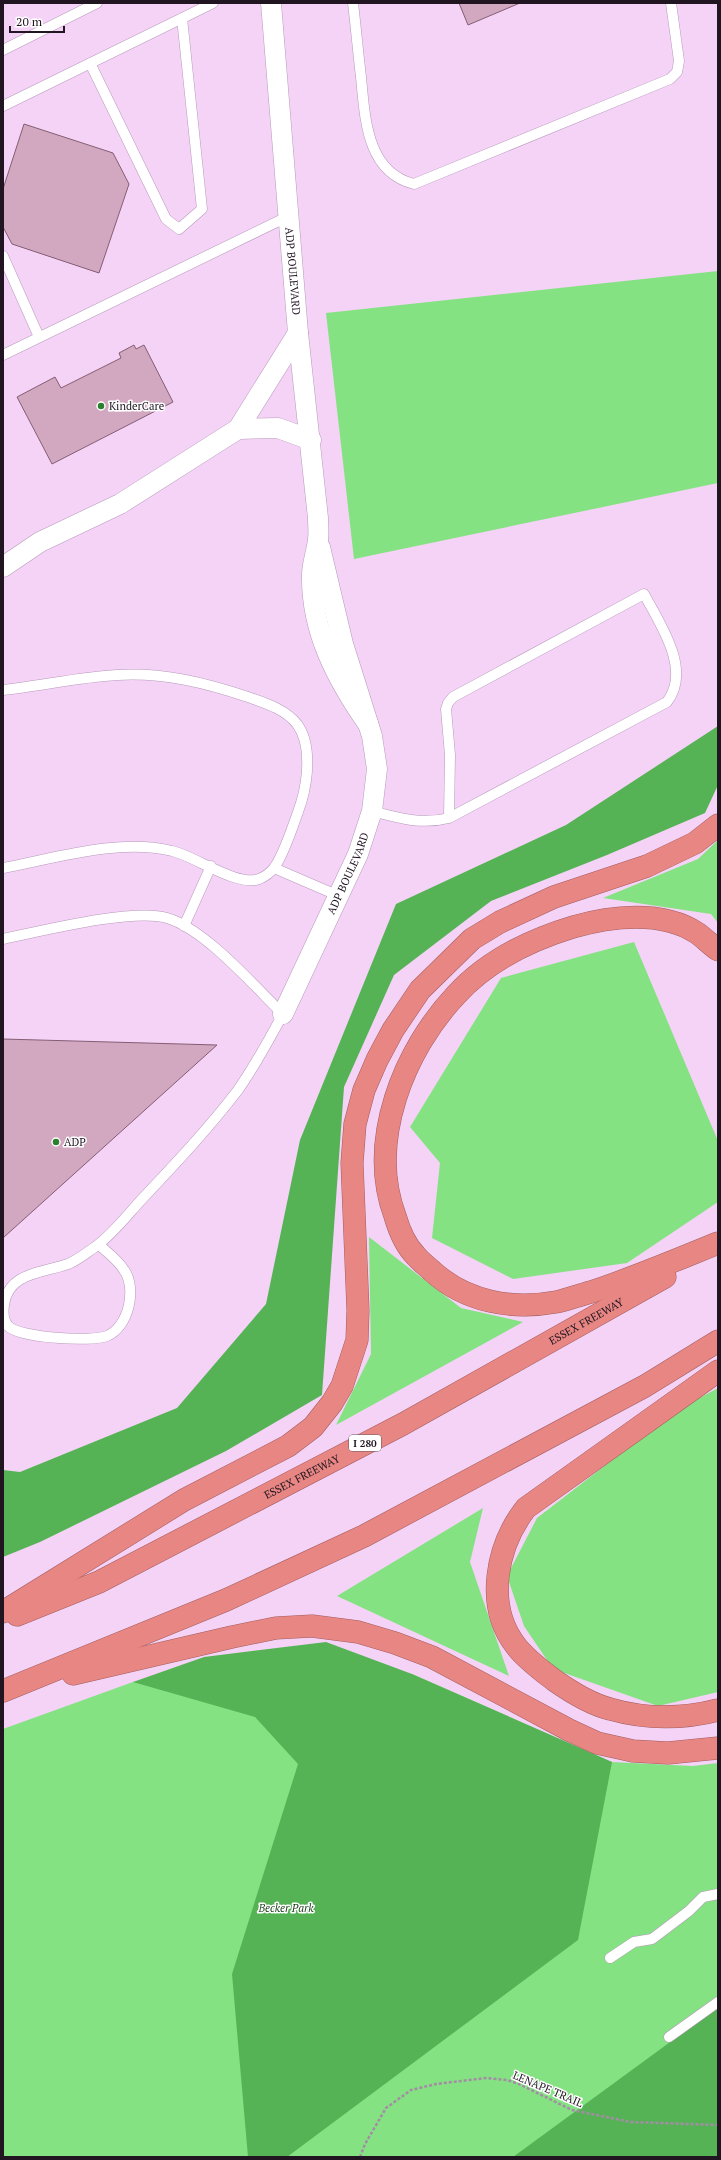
<svg xmlns="http://www.w3.org/2000/svg" width="721" height="2160" viewBox="0 0 721 2160" font-family="'PT Serif',serif">
<style>
.green{fill:#85e282}
.forest{fill:#56b355}
.building{fill:#d2a8c0;stroke:#845e74}
.lines{fill:none;stroke-linecap:round;stroke-linejoin:round}
.service-casing{stroke:#b799ba;stroke-width:11}
.minor-casing{stroke:#b799ba;stroke-width:21}
.motorway-casing{stroke:#a25e60;stroke-width:23}
.path{stroke:#a48ba6;stroke-width:2.5;stroke-dasharray:3 2;stroke-linecap:butt}
.service{stroke:#fff;stroke-width:10}
.minor{stroke:#fff;stroke-width:20}
.motorway{stroke:#e78682;stroke-width:22}
.poi-dot{fill:#2b802d;stroke:#fff;stroke-width:1.5}
.labels{text-anchor:middle;stroke-width:3;stroke-linejoin:round;paint-order:stroke}
.shield{fill:#fff;stroke:#645b64;stroke-width:1}
.shield-label{font-size:10px;font-weight:bold;fill:#211522}
.street-label{font-size:11px;fill:#211522;stroke:#fff}
.poi-label{font-size:11px;fill:#211522;stroke:#fff;text-anchor:start}
.park-label{font-size:11px;font-style:italic;fill:#1a3f1a;stroke:#fff}
</style>
<rect width="100%" height="100%" fill="#f4d3f7"/>
<!-- green -->
<path class="green" d="M718,271V483L354,559L326,313Z
M718,840V923L711,914L603,898L698,859Z
M634,942L718,1141V1202L627,1263L513,1279L432,1238L440,1163L410,1127L501,978Z
M369,1237L461,1308L523,1322L336,1425L371,1354Z
M718,1388V1692L658,1706L553,1669L524,1626L507,1576L537,1518L677,1410Z
M483,1508L470,1562L509,1676L337,1596Z
M412,1674L612,1762L693,1766L718,1763V2157H3V1729L133,1682L169,1678Z"/>
<!-- forest -->
<path class="forest" d="M718,726V785L705,813L607,855L491,901L394,975L344,1087L322,1395L226,1451L40,1542L3,1557V1470L20,1472L177,1408L266,1304L300,1140L396,904L566,825Z
M326,1642L412,1674L612,1762L578,1940L287,2157H248L232,1974L298,1764L255,1717L133,1682L204,1657Z
M718,2007V2157H513Z"/>
<!-- building -->
<path class="building" d="M459,3H520L468,25Z
M24,124L113,153L129,184L99,273L12,244L3,227V189Z
M134,345L136,349L144,345L173,402L52,464L17,397L55,377L61,388L121,358L119,353Z
M3,1039L217,1045L3,1238Z"/>
<g class="lines">
<defs>
<path id="service" d="M353,3C356,28 358,52 361,77C365,117 366,172 414,184L670,79L677,72L679,61L671,3
M3,50L97,3
M90,63L166,219L179,229L202,209L182,18
M3,106L213,3
M3,256L39,337
M3,355L289,216
M3,690C41,686 79,677 117,675C163,672 206,683 248,697C265,703 285,709 297,724C312,744 308,780 301,803C296,818 283,856 274,868C270,873 264,877 259,879C237,887 195,856 172,851C119,838 56,858 3,868
M372,811C398,818 422,825 449,818L667,702C692,670 660,624 644,594L453,697L448,703L446,709L450,755L449,818
M274,868L339,896
M184,926L211,866
M3,939C42,931 132,908 167,918C205,929 254,986 283,1014C269,1040 255,1066 238,1090C209,1128 176,1163 143,1198C128,1214 113,1234 95,1247C86,1253 78,1260 68,1264C43,1273 8,1272 4,1305C3,1312 3,1320 8,1326C19,1338 92,1342 107,1336C129,1327 137,1288 124,1270C118,1260 107,1252 99,1245
M610,1958L634,1942L652,1939L689,1911L703,1897L718,1894
M669,2037L718,2002"/>
<g id="minor">
<path id="s1" d="M271,3L298,333L318,518C318,525 319,532 318,539C317,551 312,563 312,575C311,631 337,680 368,724"/>
<path d="M238,429L278,428L311,440"/>
<path d="M3,567L40,542L120,504L238,429L298,333"/>
<path id="s2" d="M283,1014L358,854L372,811L377,769L372,736L343,644L320,547"/>
</g>
<g id="motorway">
<path d="M718,950C711,945 704,938 697,933C662,910 611,916 573,927C530,940 487,961 456,995C404,1050 367,1141 395,1216C399,1230 406,1246 416,1256C421,1262 427,1266 432,1271C466,1302 512,1310 556,1302C567,1300 579,1295 591,1292C634,1278 676,1260 718,1243"/>
<path d="M718,1371L526,1508C497,1545 484,1605 516,1646C526,1659 541,1670 554,1680C571,1692 590,1704 610,1709C645,1719 683,1719 718,1710"/>
<path d="M3,1612L184,1500L288,1446L313,1427L332,1403L342,1386L357,1340L358,1310L352,1163L355,1124L364,1090L377,1060L393,1030L420,990L472,939L500,922L554,897L647,866L695,843L718,825"/>
<path id="s3" d="M17,1615L99,1582L403,1424L665,1277"/>
<path d="M73,1674L232,1637L276,1628L312,1626L358,1632L395,1643L432,1657L569,1730L597,1743L633,1751L668,1753L718,1748"/>
<path d="M3,1691L226,1600L364,1536L645,1386L718,1341"/>
</g>
</defs>
<!-- service casing -->
<use href="#service" class="service-casing"/>
<!-- minor casing -->
<use href="#minor" class="minor-casing"/>
<!-- motorway casing -->
<use href="#motorway" class="motorway-casing"/>
<!-- path -->
<path class="path" d="M360,2157L365,2144L386,2108L411,2090L436,2084L486,2078L507,2080L519,2084L572,2110L631,2122L718,2125"/>
<!-- service -->
<use href="#service" class="service"/>
<!-- minor -->
<use href="#minor" class="minor"/>
<!-- motorway -->
<use href="#motorway" class="motorway"/>
</g>
<!-- markers -->
<g class="poi-dot">
<circle cx="101" cy="406" r="4"/>
<circle cx="56" cy="1142" r="4"/>
</g>
<g class="labels">
<!-- shield labels -->
<rect class="shield" x="349" y="1435" width="32" height="16" rx="3"/>
<g class="shield-label">
<text x="365" y="1447">I 280</text>
</g>
<!-- street labels -->
<g class="street-label">
<text dy="4" stroke="none"><textPath href="#s1" startOffset="269">ADP BOULEVARD</textPath></text>
<text dy="4" stroke="none"><textPath href="#s2" startOffset="155">ADP BOULEVARD</textPath></text>
<text dy="4" stroke="none"><textPath href="#s3" startOffset="641">ESSEX FREEWAY</textPath></text>
<text dy="4" stroke="none"><textPath href="#s3" startOffset="317">ESSEX FREEWAY</textPath></text>
<text transform="translate(548 2089) rotate(23)" y="4">LENAPE TRAIL</text>
</g>
<!-- poi labels -->
<g class="poi-label">
<text x="109" y="410">KinderCare</text>
<text x="64" y="1146">ADP</text>
</g>
<!-- park labels -->
<g class="park-label">
<text x="286" y="1912">Becker Park</text>
</g>
</g>
<!-- border -->
<rect width="721" height="2160" fill="none" stroke="#211522" stroke-width="8"/>
<!-- scale -->
<path d="M10 26v6h54v-6" fill="none" stroke="#211522" stroke-width="2"/>
<text x="16" y="26" font-size="12" fill="#211522" stroke="#ffffff" stroke-width="3" paint-order="stroke">20 m</text>
</svg>
